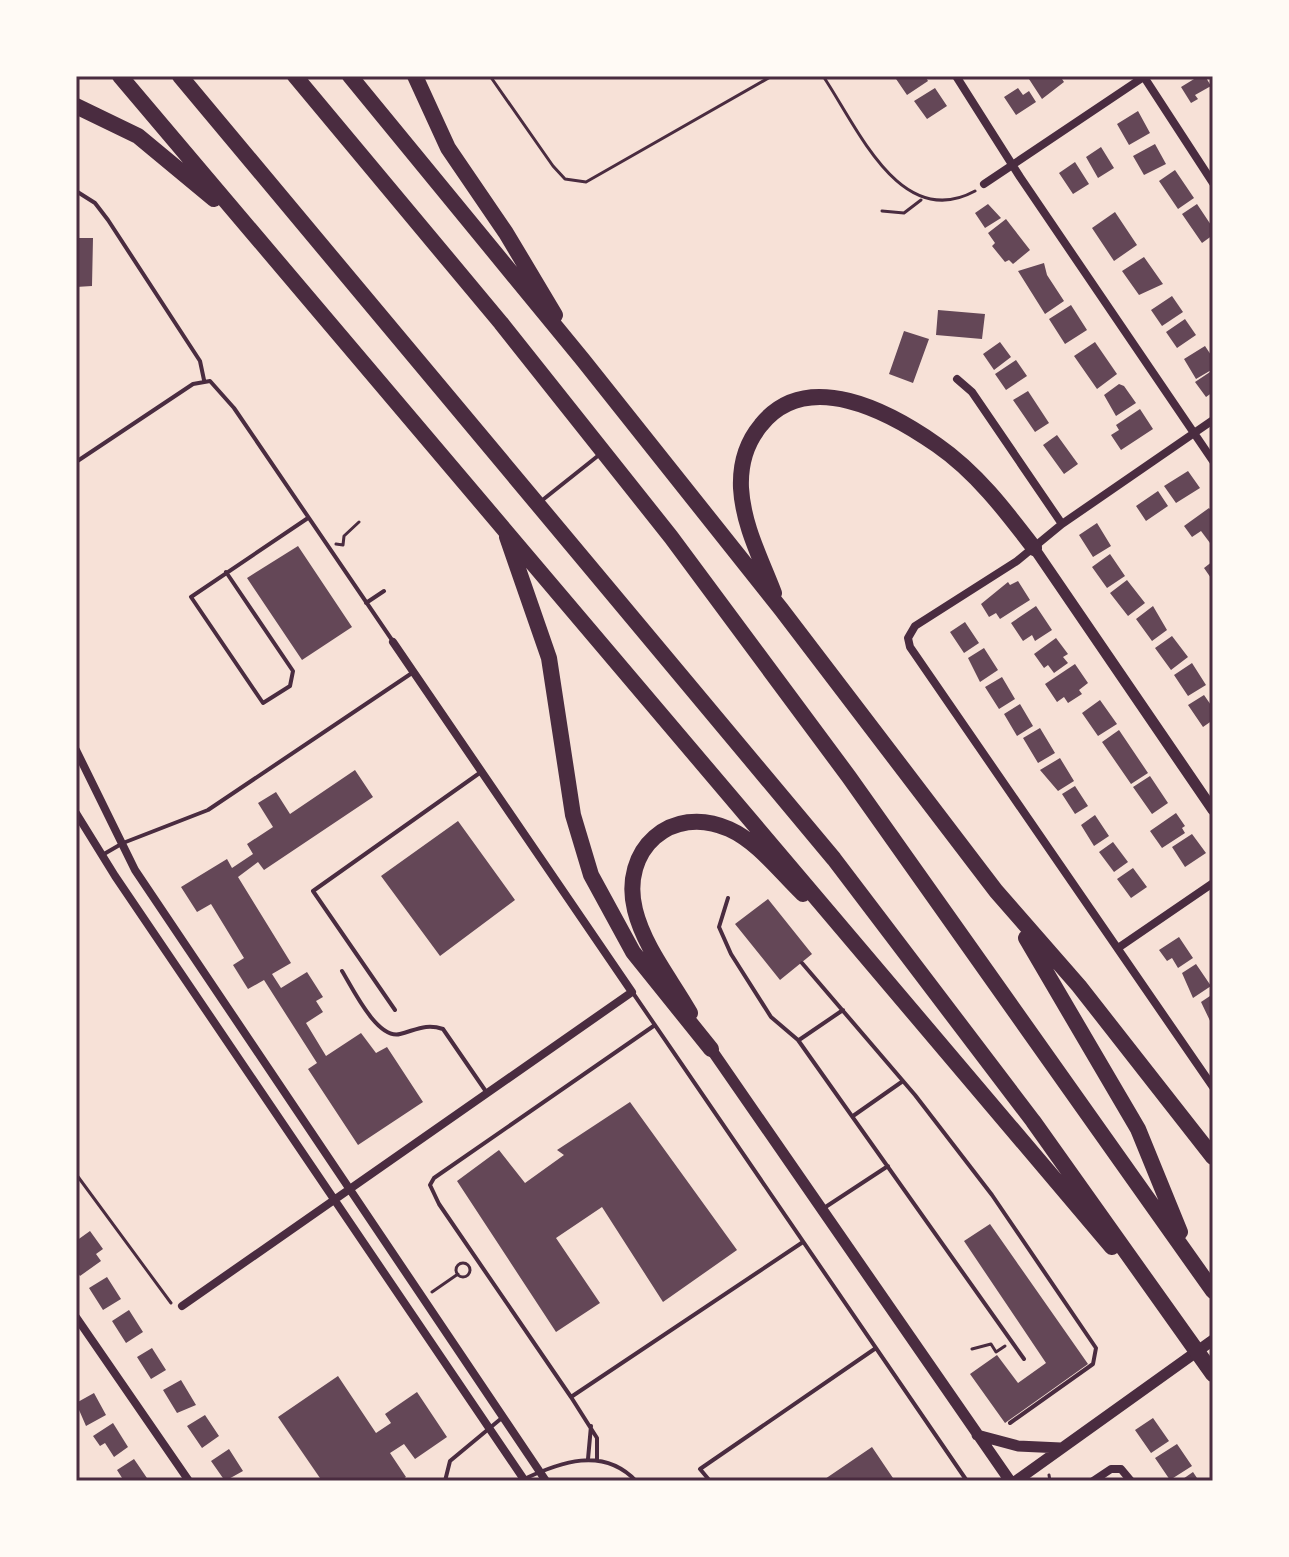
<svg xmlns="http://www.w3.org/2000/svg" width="1289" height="1557" viewBox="0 0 1289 1557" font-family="Cabin,sans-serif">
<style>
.building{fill:#644757}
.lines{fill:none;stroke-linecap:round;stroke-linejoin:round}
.path{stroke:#4a2c40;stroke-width:3}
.service{stroke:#4a2c40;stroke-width:4}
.minor{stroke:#4a2c40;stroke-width:8}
.tertiary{stroke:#4a2c40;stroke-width:11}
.motorway{stroke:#4a2c40;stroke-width:16}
.neatline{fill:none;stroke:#4a2c40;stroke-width:3}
</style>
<rect width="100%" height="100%" fill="#f7e1d7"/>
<!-- building -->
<path class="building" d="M894,76H925L928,81L907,95Z
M1027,76H1060L1064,82L1042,99Z
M1199,76H1205L1211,86L1195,95L1198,99L1191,103L1181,87Z
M935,88L947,106L927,119L914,101Z
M1018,88L1023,95L1029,91L1036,102L1016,115L1004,97Z
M1138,111L1150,133L1129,145L1117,124Z
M1155,144L1166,164L1144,175L1133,156Z
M1101,147L1114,168L1098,178L1086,157Z
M1075,162L1089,184L1073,194L1059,173Z
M1175,170L1194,198L1178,209L1159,181Z
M988,204L1001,218L985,228L975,213Z
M1197,204L1213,228V235L1202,243L1182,214Z
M1115,212L1137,245L1114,261L1092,228Z
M1006,219L1030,250L1013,264L1009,260L1005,262L992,246L995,243L988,233Z
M76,238H93L92,286L76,287Z
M1144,257L1163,284L1139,295L1122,271Z
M1044,263L1047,275L1064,301L1045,314L1018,271Z
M1172,296L1183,312L1162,326L1151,310Z
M1071,305L1087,330L1065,344L1049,319Z
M938,310L985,314L982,339L936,335Z
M1185,319L1196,335L1177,348L1166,332Z
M904,331L929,339L913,383L889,374Z
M1000,342L1011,357L994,370L983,354Z
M1095,342L1117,374L1097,389L1074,356Z
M1205,346L1213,358V369L1196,379L1184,359Z
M1016,360L1027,376L1006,390L995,374Z
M1213,370V392L1206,397L1195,382Z
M1119,384L1124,386L1136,403L1116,416L1104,395Z
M1028,391L1049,423L1035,432L1013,400Z
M1140,409L1153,429L1121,450L1111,435L1119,430L1116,425Z
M1057,435L1078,464L1064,474L1043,445Z
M1188,471L1200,488L1176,503L1164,486Z
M1158,491L1168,506L1146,521L1136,506Z
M1209,508L1213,513V547L1201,531L1192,537L1184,526Z
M1097,523L1111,546L1093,557L1079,535Z
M298,546L352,627L302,660L247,578Z
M1110,554L1125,576L1107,588L1092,567Z
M1213,561V581L1204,568Z
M1127,580L1145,603L1128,616L1110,593Z
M1018,581L1030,600L1000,619L996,613L989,617L981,604L1008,582L1010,585Z
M1036,606L1052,630L1035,641L1032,635L1023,641L1011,623Z
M1153,606L1167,630L1152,641L1136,619Z
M965,622L979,643L964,653L950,632Z
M1172,636L1188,657L1171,670L1155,648Z
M1056,638L1068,654L1063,657L1068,663L1054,673L1048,665L1044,668L1034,654Z
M984,648L998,670L980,682L968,658Z
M1192,663L1206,685L1188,696L1174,675Z
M1075,664L1088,683L1079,690L1082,694L1068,703L1064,697L1057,702L1045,684Z
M1002,677L1015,699L999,709L985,687Z
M1204,695L1213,708V720L1203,727L1188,705Z
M1100,700L1117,724L1098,736L1082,713Z
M1020,704L1033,726L1017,736L1004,714Z
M1040,728L1055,753L1038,763L1023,738Z
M1119,730L1148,773L1131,784L1102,742Z
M1060,758L1074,781L1058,791L1040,770Z
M355,770L373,797L264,870L258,862L238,877L291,963L272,974L281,988L307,972L323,997L316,1001L323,1012L306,1023L326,1056L361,1033L376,1053L387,1047L423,1102L358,1145L308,1069L317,1063L264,980L248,989L233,965L244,958L211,904L197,912L181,887L227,859L232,868L253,854L247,844L273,827L258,803L276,792L290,814Z
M1150,776L1168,803L1152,814L1133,787Z
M1075,786L1088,806L1075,814L1062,794Z
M1176,813L1185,826L1182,828L1185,833L1162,848L1150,831Z
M1095,815L1109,836L1094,846L1081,825Z
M458,821L515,900L440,956L381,876Z
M1192,834L1206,853L1185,867L1172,847Z
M1113,842L1128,862L1114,872L1099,852Z
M1133,868L1147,887L1131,898L1117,879Z
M768,899L812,954L780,980L735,924Z
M1179,937L1193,958L1178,968L1172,958L1167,961L1159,950Z
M1196,964L1211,986L1193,998L1182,973Z
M1213,994V1027L1201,1002Z
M630,1102L737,1250L663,1302L602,1207L556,1238L600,1303L556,1332L457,1181L499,1150L525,1183L564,1155L557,1150Z
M990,1224L1088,1364L1005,1423L970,1374L997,1355L1018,1383L1046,1363L964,1241Z
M90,1231L103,1249L96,1254L101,1261L80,1276L76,1270V1241Z
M107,1277L121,1299L103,1310L89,1288Z
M129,1310L143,1332L126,1343L112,1321Z
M152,1348L166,1370L151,1379L137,1357Z
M338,1376L376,1433L391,1423L385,1414L417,1392L447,1437L415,1459L404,1444L390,1453L406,1477L400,1481H322L278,1417Z
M181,1380L196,1405L177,1413L163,1390Z
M94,1393L106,1415L86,1426L76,1403Z
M205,1415L219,1436L202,1448L187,1426Z
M1153,1418L1169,1441L1151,1453L1135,1430Z
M113,1423L128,1447L114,1457L105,1443L100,1446L93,1436Z
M1177,1444L1192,1466L1170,1480L1155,1458Z
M872,1447L895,1481H822Z
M229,1449L243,1471L225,1481L211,1461Z
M134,1459L149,1481H124L117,1470Z
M1193,1472L1199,1481H1180Z"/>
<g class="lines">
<!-- path -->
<path class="path" d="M490,76L553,166L565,179L586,182L772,76
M823,76C857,126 900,232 975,191
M882,211L904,213L921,200
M336,544L343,545L344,536L359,522
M76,1174L171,1303
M456 1270a7 7 0 1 1 14 0a7 7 0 1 1-14 0Z
M432,1292L458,1274
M972,1349L991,1344L996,1352L1005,1346
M1049,1475L1050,1481"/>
<!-- service -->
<path class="service" d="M76,191L95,203L108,220L200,361L204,380
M76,462L193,384L210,381L234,408L392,640
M540,502L599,455
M226,572L293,671L290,686L263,703L191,597L308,518
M366,603L384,591
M104,854L123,843L208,810L412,673
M728,898L719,927L731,954L771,1017L798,1040L1024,1359
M802,963L915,1095L992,1195L1096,1348L1093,1364L1010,1423
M342,971C352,987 377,1040 400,1034C416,1030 426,1023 443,1029L487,1093
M633,993L967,1481
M395,1010L313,891L481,772
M799,1040L843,1010
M853,1116L903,1081
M824,1208L888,1166
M571,1397L439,1204L430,1185L434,1178L655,1025
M588,1459L591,1426
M597,1459V1438L571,1397L803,1242
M522,1480C560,1462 603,1446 636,1481
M445,1481L450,1461L503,1417
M710,1481L700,1469L876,1348"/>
<!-- minor -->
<path class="minor" d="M956,76L1020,177L1213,461
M1144,77L1213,183
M984,184L1145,76
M957,379L972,392L1062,524
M1213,420L1062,524L1017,561L915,626L908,638L910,647L1213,1087
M76,750L135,870L546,1481
M76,813L115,876L525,1481
M1118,948L1213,883
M182,1306L632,992L393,642
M76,1317L189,1481
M1093,1481L1111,1469H1121L1131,1481"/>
<!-- tertiary -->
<path class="tertiary" d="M1034,548L1213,810
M711,1049L1010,1481
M977,1435L1018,1446L1061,1448
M1016,1481L1213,1340"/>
<!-- motorway -->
<path class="motorway" d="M120,76L1112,1247
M180,76L834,859L1033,1121L1213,1374
M295,76L501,323L671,537L849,777L1213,1291
M350,76L583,360L781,609L996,891L1079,986L1213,1157
M415,76L448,148L506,233L555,315
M76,106L138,136L214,199
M507,537L549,658L573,815L591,875L633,952L711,1049
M774,593C761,559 743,525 741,488C740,465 746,443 761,425C807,367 890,412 937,445C976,472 1005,510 1034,548
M1026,938L1138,1129L1180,1232
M690,1013C672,981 644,947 635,910C620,850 671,803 729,829C758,842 780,872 803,894"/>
</g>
<!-- border -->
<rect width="1289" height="1557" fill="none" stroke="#fffaf5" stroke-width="156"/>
<rect x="78" y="78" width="1133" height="1401" class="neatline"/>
</svg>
